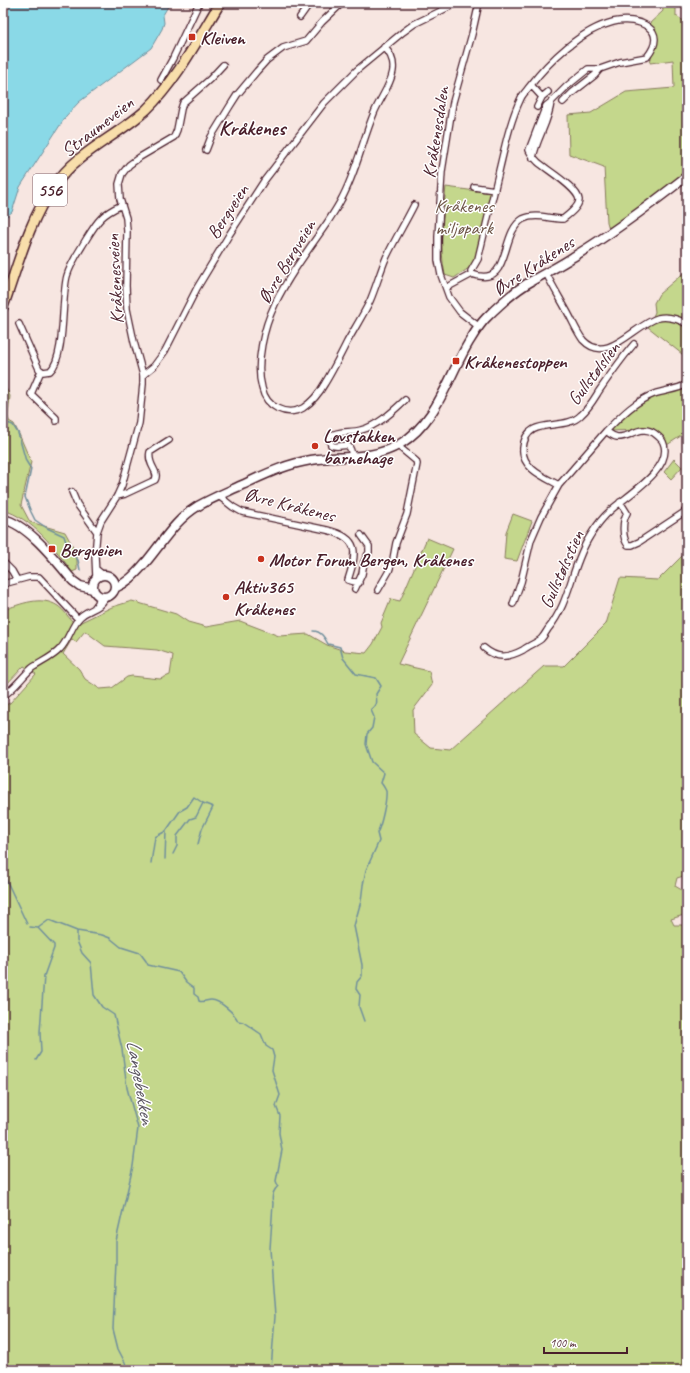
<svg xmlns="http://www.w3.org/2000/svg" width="690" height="1373" viewBox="0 0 690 1373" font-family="Caveat,sans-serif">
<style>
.green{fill:#c4d78c;stroke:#877b5c;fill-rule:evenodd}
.water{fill:#8ad9e7;stroke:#708f9c}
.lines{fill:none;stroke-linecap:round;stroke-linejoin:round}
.stream{stroke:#708f9c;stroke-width:1.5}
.minor-casing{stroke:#4a1f2b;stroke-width:8}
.secondary-casing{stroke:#4a1f2b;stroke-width:11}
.primary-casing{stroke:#4a1f2b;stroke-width:12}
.minor{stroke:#fff;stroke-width:5.5}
.secondary{stroke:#fff;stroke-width:8}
.primary{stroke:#f8deab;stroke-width:9}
.poi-dot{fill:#c8321e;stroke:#fff;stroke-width:1.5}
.labels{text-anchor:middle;stroke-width:3;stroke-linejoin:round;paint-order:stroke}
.shield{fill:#fff;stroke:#80626b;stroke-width:1}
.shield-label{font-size:18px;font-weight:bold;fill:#4a1f2b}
.poi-label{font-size:19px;font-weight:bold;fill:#4a1f2b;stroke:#fff;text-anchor:start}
.street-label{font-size:19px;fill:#4a1f2b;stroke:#fff}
.park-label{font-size:19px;fill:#6f5648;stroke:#fff}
.water-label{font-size:20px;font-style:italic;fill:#5d5763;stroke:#fff}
.quarter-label{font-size:21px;font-weight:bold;fill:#4a1f2b;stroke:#fff}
</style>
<rect width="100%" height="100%" fill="#f7e6e1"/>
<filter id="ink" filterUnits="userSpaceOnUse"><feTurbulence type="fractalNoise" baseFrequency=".025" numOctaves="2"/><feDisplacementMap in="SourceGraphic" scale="8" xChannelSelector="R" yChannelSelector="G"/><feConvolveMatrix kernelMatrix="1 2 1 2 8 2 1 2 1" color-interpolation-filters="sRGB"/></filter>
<g filter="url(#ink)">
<!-- green -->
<path class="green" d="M662,3H676V16L687,23V177L610,232L607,222L604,167L569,154L568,115L591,113L626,92L674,88L673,60L650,63L657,37L649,24L663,11Z
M446,187L491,193L476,259L469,268L454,278L445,275C439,246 443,216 446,187Z
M687,270V358L648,327L655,312L654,303L659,294Z
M3,380L6,381V388L10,396L8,416L9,421L14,424L19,434L31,462L21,505L30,522L65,532L77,554V570L72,572C56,549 32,518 3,510Z
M687,387V432L667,445L647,430L607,431L647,397L686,389Z
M674,459L682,467L671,479L664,472Z
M513,514L532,521L517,561L504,559L506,532Z
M427,538L453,549L398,664L429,671L432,685L413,710L414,734L431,748L450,750L544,666H564L606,624L620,578L658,580L687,551V875L677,878L675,886L687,893V914L671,919L674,925H687V1370H3V706L10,703L36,674L24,666L3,688V610C21,604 41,595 58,606C64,610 68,617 73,622L79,623L112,607L132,601L176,614L188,622L206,627L240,621L279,636L308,634L327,645L345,651L366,653L373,644L382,627L381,623L391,599L400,601ZM85,631L105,646L157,650L173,655L170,675L160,679L132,676L127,677L112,688L100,689L85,679L79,669L63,654L72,639L76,642Z"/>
<!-- water -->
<path class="water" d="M3,3H170L163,15L164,23L162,29L151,48L79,102L66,116L20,187L12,212L3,219Z"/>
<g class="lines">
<!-- stream -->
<path class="stream" d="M3,417L7,423L13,425L18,433L26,461L31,469L25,497L31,512L35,520L47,528L64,536L69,551L78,560L80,570
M313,631C321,631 325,638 328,644L340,647L343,658L356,674L376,678L381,686L376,694C377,702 378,705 371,710L374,717L372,728L367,734L366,744L372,762L384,773L381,783C383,785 385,789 386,791C387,800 381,826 377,833L379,841L366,870L363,885L361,901L354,926L362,965V976L357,982L356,989L360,995L359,1007L364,1021
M173,854L177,846V836L190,819L196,817L203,803
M165,859L166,831
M151,863L155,837L166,831L180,811L187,807L194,797L203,803L213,807L202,829L198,844
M3,873L27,924
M30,927L38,928L49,920L77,931L102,935L110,938L121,947L140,953L146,961L148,965L179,972L186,982L194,988V994L198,997L199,1001C203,1003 207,1000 211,1000C220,1000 235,1014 238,1021L243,1022L261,1034L266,1046L272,1050L274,1057L272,1070L280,1095L276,1106L280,1116L279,1133L282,1150L276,1181L278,1186C273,1191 271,1196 273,1203L270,1249L275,1316L271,1370
M77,932V941L82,953L91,963L94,995L102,1007L114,1015L122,1049L127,1088L138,1128L133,1166L116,1241V1262L113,1329L118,1349L129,1370
M36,1060L41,1052L40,1032L44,976L54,948V945L38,928"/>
<defs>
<path id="minor" d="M300,17L310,3
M384,47C406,68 383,91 374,113C362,142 356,173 341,200C337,208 332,215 327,223C309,249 289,275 275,304C264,327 255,363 262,388C266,407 286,417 303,408C312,402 320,392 325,383C333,370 340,356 347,342C355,328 363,315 370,301C376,287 380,272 386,258C395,239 405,223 414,205
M161,80L173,58L199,3
M531,85L542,97L537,107
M542,97L548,92
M551,102L567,86L588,69H600
M206,150L211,137L230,106L237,95L257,71L267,60L283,48L306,41L322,22L342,3
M474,187L495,190
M546,273C553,287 561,300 568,313C573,322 577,332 583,340C607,366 635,324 658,318C668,316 678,319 687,324
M472,274C512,289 499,233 523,219C536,213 550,219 563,219C568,215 579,207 579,200C578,188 547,170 538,162C534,158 531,155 529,150L544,111L546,106L551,102C549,122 536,139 533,158
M446,288L472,274L471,271L478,259C485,230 492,200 499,171C505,146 510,121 521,98C523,94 527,90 530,86C549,61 581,30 613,22C638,16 670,29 647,57L620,62L600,69L595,75L572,93L563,102
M19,324L39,369L43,372L50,371C66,357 61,297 67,276C71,262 80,250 87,238C98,220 102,214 122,205
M478,326L460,312L449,297L441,275L438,260V237L442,171L453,102L472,34L479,3
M41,371L31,394L56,418V421
M143,375L154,366L165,351L197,288L229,235L264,181L324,103L357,70L403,32L414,24L455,4
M352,457C350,437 342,450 331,445L329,439L330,436C338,430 351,433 361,430C378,426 393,411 405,400
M559,485C544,477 521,468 523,448C526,414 564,433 581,415C589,408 594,399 599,391C610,375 621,359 634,344
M72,492L77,504L97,532
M117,496L125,494L155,480C160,471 147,466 150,452L169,440
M219,496L233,507L242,512L327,530C360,538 357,552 348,580L359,583
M620,502L627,513C622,521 622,538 628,545H632L639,542L683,513L687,509
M3,562L12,571L17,580
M96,569L102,574
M96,577L95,555L97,532L101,521L117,496L122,485L139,423L143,384V375L134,342L127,309L126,286L127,231L126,218L120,199L119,184L122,174L129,165L140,157L174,137L177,130L181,109L183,103L210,79L223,65
M3,584L29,577H39L78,619
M355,589L362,574L364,562L369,552V546L361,535
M378,590L389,571L393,559L396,543L407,514L417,464L416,461L398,446
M513,604L521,582L531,540L541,517L559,485L606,431
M95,607L98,603L100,596
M484,648C497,659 508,658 523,650C528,646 536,643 541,639C544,636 546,632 548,629C571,601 571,566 590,536C596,526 603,517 611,510C626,496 675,468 663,442C661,438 658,436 654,433C641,424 630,438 617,437C612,436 609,433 606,431C620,417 635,401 654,394C665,390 677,390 687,384
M3,696C14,689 22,677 32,668C41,662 53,657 60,649C69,640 71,626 80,617C89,608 98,611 106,597"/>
<path id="secondary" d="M3,519C29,525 56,561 73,581L80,586L93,589
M93 586a11 11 0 1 1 22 0a11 11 0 1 1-22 0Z
M115,588C129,582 136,573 146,562C162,543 176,519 198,506C212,498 227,492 242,485C264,475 286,464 311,460C341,455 372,461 400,444C437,422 448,377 469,342C474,334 479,325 486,318C498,306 511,294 525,285C541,275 558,267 573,257C613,233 650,205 687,176"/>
<path id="primary" d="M3,307C17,268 29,220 53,187C79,150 115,138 146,110C177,80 198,39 220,3"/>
</defs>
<!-- minor casing -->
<use href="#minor" class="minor-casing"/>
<!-- secondary casing -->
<use href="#secondary" class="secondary-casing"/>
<!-- primary casing -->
<use href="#primary" class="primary-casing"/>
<!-- minor -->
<use href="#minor" class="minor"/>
<!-- secondary -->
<use href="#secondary" class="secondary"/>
<!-- primary -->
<use href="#primary" class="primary"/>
</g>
</g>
<!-- markers -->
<g class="poi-dot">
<rect x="188" y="33" width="8" height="8" rx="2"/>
<rect x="452" y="357" width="8" height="8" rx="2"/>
<circle cx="315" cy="446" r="4"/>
<rect x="48" y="545" width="8" height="8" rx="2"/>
<circle cx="261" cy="559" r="4"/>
<circle cx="226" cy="597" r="4"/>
</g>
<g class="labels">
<!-- shield labels -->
<rect class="shield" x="33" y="174" width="34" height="32" rx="3"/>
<g class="shield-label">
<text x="50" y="196">556</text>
</g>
<!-- poi labels -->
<g class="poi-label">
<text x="200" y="44">Kleiven</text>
<text x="464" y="368">Kråkenestoppen</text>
<text x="323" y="442">Løvstakken<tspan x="323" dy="22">barnehage</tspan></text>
<text x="60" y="556">Bergveien</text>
<text x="269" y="566">Motor Forum Bergen, Kråkenes</text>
<text x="234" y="593">Aktiv365<tspan x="234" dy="22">Kråkenes</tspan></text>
</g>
<!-- street labels -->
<g class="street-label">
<text transform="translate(97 126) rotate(-38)" y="7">Straumeveien</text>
<text transform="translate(435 132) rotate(-81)" y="7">Kråkenesdalen</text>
<text transform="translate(227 211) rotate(-57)" y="7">Bergveien</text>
<text transform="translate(286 261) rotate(-59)" y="7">Øvre Bergveien</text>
<text transform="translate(533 265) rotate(-33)" y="7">Øvre Kråkenes</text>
<text transform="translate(114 279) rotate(-93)" y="7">Kråkenesveien</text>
<text transform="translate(593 373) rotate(-53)" y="7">Gullstølslien</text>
<text transform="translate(290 504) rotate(14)" y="7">Øvre Kråkenes</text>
<text transform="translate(561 569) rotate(-66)" y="7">Gullstølsstien</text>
</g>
<!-- park labels -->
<g class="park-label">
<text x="464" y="212">Kråkenes<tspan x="464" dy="22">miljøpark</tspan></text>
</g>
<!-- water labels -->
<g class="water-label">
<text transform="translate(141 1082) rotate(80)" y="7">Langebekken</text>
</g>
<!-- quarter labels -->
<g class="quarter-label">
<text x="252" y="135">Kråkenes</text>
</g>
</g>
<!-- margin -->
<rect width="690" height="1373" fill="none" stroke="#fff" stroke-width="16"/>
<rect x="8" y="8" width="674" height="1357" fill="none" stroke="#4a1f2b" stroke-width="1.5" filter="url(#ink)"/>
<!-- scale -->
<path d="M544 1347v6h83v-6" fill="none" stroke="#4a1f2b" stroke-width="2"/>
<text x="550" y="1347" font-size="12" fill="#4a1f2b" stroke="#ffffff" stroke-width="3" paint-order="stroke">100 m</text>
</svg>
